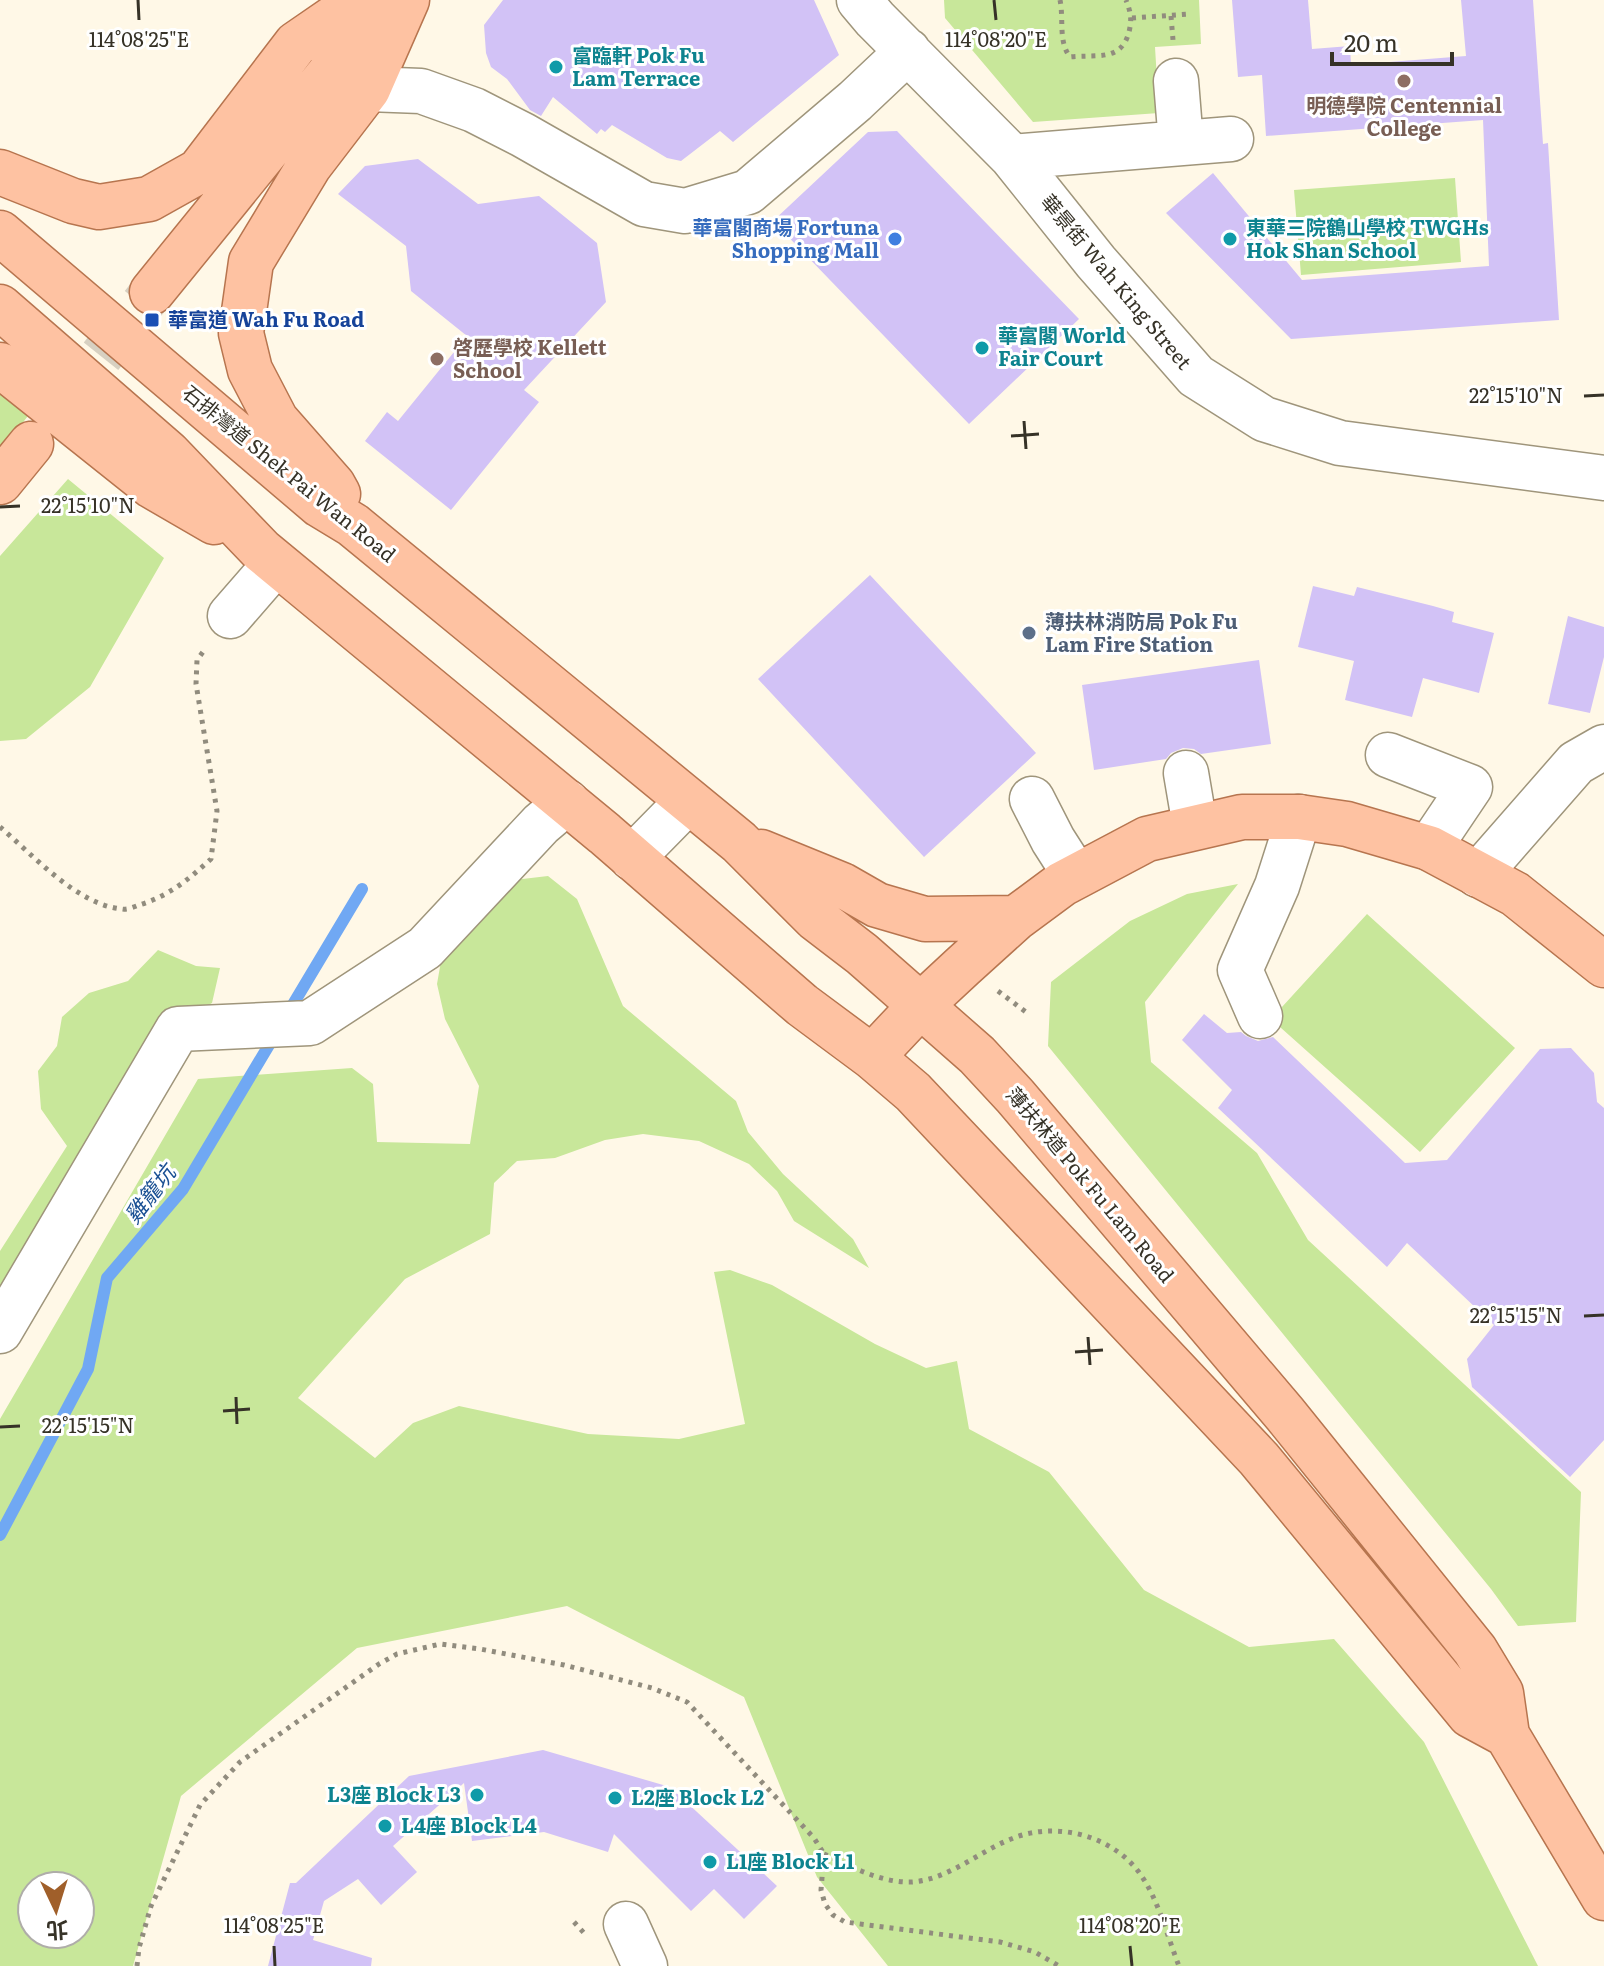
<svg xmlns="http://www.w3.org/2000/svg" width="1604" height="1966" viewBox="0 0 1604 1966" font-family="Literata,'Noto Sans TC',serif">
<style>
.green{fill:#c8e79a;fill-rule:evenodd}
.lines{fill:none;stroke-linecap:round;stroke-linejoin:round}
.stream{stroke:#70a8f3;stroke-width:12}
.building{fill:#d2c2f6}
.major-tunnel{stroke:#d7d0c1;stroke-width:44;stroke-dasharray:44 22;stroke-linecap:butt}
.minor-casing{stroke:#9f957b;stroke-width:47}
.major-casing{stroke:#b7754f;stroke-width:47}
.path{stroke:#918c7e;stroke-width:5;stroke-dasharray:4 6;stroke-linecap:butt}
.minor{stroke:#fff;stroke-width:44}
.major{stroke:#fec2a2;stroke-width:44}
.ticks{fill:none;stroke:#363227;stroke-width:3}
.culture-dot{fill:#0f9aa8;stroke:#fff;stroke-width:3}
.education-dot{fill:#8d6e63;stroke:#fff;stroke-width:3}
.shop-dot{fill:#3f7fe0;stroke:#fff;stroke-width:3}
.transit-dot{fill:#1a4fb4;stroke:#fff;stroke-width:3}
.service-dot{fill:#5c6f8a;stroke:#fff;stroke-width:3}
.labels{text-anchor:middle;stroke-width:6;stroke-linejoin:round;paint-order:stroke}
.culture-label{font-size:20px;font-weight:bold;fill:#0d838f;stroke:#fff;text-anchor:start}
.education-label{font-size:20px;font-weight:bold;fill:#785e54;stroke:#fff}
.shop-label{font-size:20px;font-weight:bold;fill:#366cbe;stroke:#fff;text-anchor:end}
.street-label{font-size:20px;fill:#363227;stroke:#fff}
.transit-label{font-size:20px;font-weight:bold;fill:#164399;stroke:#fff;text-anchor:start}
.service-label{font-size:20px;font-weight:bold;fill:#4e5e75;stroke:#fff;text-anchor:start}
.water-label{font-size:22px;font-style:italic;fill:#1a5093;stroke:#fff}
.ticks-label{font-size:20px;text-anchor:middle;fill:#363227;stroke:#fff;stroke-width:6;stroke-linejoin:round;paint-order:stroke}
</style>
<rect width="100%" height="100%" fill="#fff8e7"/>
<!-- green -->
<path class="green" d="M944,0H1199L1201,44L1155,47L1159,113L1033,122L945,18Z
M1455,178L1461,262L1301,275L1294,190Z
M0,388L31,412L0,452Z
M68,479L164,558L90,687L26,739L0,741V556Z
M548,876L577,899L623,1006L736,1101L748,1132L783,1174L853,1239L869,1268L794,1221L777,1191L749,1164L699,1141L643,1134L605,1140L555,1158L517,1161L494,1183L490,1234L405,1279L298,1398L375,1458L413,1423L459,1406L588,1434L679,1439L745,1424L714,1272L730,1270L772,1285L875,1344L926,1368L957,1361L969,1429L1049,1472L1144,1590L1249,1647L1334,1639L1424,1742L1538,1966H888L817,1877L744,1697L567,1606L357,1648L181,1796L133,1966H0V1419L198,1079L352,1068L373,1084L377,1142L470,1144L479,1086L445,1019L437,984L448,921L514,880ZM32,1886H80V1934H32Z
M1238,884L1145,1002L1151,1062L1257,1153L1308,1240L1581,1492L1576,1622L1518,1626L1491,1589L1048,1046L1051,982L1130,921L1187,894Z
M1367,914L1515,1048L1420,1152L1271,1019Z
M158,950L196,966L220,968L212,1003L162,1031L0,1294V1251L67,1146L41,1109L38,1071L57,1046L62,1017L89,993L128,981Z"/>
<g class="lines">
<!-- stream -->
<path class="stream" d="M286,1016L362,889
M0,1535L88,1369L107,1278L183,1189L275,1035"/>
</g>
<!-- building -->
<path class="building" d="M503,0H814L839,55L733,142L720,131L681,161L667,158L612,125L605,132L601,129L597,134L553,97L541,116L530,110L507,79L491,67L486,53L484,25Z
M1232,0H1308L1312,49L1350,46L1351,65L1466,56L1461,0H1533L1543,144L1548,143L1559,320L1291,339L1166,213L1213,173L1302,280L1489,266L1483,120L1266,136L1262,75L1238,77Z
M897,131L1079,319L969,424L773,221L868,132Z
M418,159L478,204L539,196L597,243L606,302L524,390L539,402L451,510L365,441L387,412L398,421L467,336L411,291L406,246L338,194L365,166Z
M870,575L1036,753L924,857L758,679Z
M1313,586L1354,596L1357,587L1433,606L1454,612L1452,622L1494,633L1479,693L1423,678L1412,717L1345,700L1354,661L1298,647Z
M1568,616L1604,627V657L1590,713L1548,704Z
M1259,660L1271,744L1201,754L1194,749L1183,748L1171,753L1166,759L1094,770L1082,685Z
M1204,1014L1227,1033L1241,1032L1246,1036L1258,1041L1273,1037L1405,1163L1447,1160L1540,1049L1571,1048L1594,1073L1597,1102L1604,1108V1440L1570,1477L1472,1387L1467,1359L1494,1325L1407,1243L1387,1267L1218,1108L1232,1090L1182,1040Z
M543,1750L670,1787L777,1886L744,1919L714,1889L691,1911L614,1834L608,1852L544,1832L472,1841L464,1783L393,1846L417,1872L381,1905L358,1879L324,1901L313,1940L372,1958L371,1966H268L290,1883H296L409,1776Z"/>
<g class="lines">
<!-- major-tunnel -->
<path class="major-tunnel" d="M60,408L152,292"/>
<defs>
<path id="minor" d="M859,0L875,19L1012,157L1096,262L1196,376L1264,419L1340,443L1604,478
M1176,81L1181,143
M368,89L421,91L474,110L523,135L644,204L685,211L748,192L855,101L908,51
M1012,157L1231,139
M230,616L276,563
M1388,755L1470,787L1429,848
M1186,773L1195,826
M1032,799L1053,840L1076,876
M632,858L687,802
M1478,875L1576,763L1604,747
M1260,1016L1240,970L1277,886L1299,817
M0,1331L178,1029L310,1023L425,948L541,824L567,802
M626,1924L645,1966"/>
<path id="major" d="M0,172L73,201L99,207L149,199L199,171L296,44L360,0
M0,233L320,505L353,525L739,842L815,918L862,954L977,1055L1015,1096L1285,1414L1475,1650L1501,1693L1507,1735L1604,1898
M152,292L389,0
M0,307L168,453L262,551L605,834L802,1005L872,1057L913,1092L1259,1459L1470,1715L1507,1735
M0,365L152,486L214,522
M0,482L31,444
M338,494L333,485L276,420L250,370L241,333L251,262L309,166L368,89L407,0
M761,852L842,885L877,905L925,919L1016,918
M872,1057L921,1005L963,966L1016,918L1062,884L1147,839L1242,817H1299L1347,824L1429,848L1515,894L1604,965"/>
</defs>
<!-- minor casing -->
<use href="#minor" class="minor-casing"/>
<!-- major casing -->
<use href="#major" class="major-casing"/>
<!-- path -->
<path class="path" d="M1060,0C1064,20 1058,41 1070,57C1097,54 1121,62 1129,32C1132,19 1131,13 1126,0
M1171,16L1173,40
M1132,18L1190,14
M0,827C32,854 77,905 122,909C127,910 134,907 139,905C169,896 189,879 211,859L217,811L196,684L197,660L205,649
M998,991L1026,1012
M824,1854C850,1866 881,1883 911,1882C948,1880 978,1852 1011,1839C1054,1821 1109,1834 1138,1871C1158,1897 1167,1936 1179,1966
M574,1922L584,1933
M137,1966L139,1948L151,1906L200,1805L240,1762L379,1664L397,1654L440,1644L480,1649L564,1665L652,1688L687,1702L814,1838L824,1854L821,1890L825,1904L833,1915L845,1922L1000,1942L1035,1952L1059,1966"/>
<!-- minor -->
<use href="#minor" class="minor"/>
<!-- major -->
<use href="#major" class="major"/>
</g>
<!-- ticks -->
<path class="ticks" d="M138,0L139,20M994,0L996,20M1584,396L1604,395M1024,421L1026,449M1011,436L1039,434M0,507L20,506M1584,1316L1604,1315M1088,1337L1090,1365M1075,1352L1103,1350M236,1397L237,1424M223,1411L250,1409M0,1427L20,1426M274,1946L275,1966M1130,1946L1132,1966"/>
<!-- markers -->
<g class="culture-dot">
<circle cx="556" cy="67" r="8"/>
<circle cx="1230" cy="239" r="8"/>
<circle cx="982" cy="348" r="8"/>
<circle cx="477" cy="1795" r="8"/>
<circle cx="615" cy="1798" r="8"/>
<circle cx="385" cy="1826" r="8"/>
<circle cx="710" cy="1862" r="8"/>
</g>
<g class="education-dot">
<circle cx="1404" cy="81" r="8"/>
<circle cx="437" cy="359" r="8"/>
</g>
<circle class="shop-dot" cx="895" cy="239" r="8"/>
<rect class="transit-dot" x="144" y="312" width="16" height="16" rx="4"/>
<circle class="service-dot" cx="1029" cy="633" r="8"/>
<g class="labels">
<!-- culture labels -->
<g class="culture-label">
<text x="572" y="63">富臨軒 Pok Fu<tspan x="572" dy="23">Lam Terrace</tspan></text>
<text x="1246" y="235">東華三院鶴山學校 TWGHs<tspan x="1246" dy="23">Hok Shan School</tspan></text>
<text x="998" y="343">華富閣 World<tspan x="998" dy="23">Fair Court</tspan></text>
<text x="461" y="1802" text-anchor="end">L3座 Block L3</text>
<text x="631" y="1805">L2座 Block L2</text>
<text x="401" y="1833">L4座 Block L4</text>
<text x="726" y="1869">L1座 Block L1</text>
</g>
<!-- education labels -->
<g class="education-label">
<text x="1404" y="113">明德學院 Centennial<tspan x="1404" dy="23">College</tspan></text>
<text x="453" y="355" text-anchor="start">啓歷學校 Kellett<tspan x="453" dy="23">School</tspan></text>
</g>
<!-- shop labels -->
<g class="shop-label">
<text x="879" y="235">華富閣商場 Fortuna<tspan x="879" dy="23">Shopping Mall</tspan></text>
</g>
<!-- street labels -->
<g class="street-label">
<text transform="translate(1116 282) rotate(50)" y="7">華景街 Wah King Street</text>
<text transform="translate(289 474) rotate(39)" y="7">石排灣道 Shek Pai Wan Road</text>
<text transform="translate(1090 1185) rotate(50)" y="7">薄扶林道 Pok Fu Lam Road</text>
</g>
<!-- transit labels -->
<g class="transit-label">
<text x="168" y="327">華富道 Wah Fu Road</text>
</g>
<!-- service labels -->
<g class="service-label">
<text x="1045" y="629">薄扶林消防局 Pok Fu<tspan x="1045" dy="23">Lam Fire Station</tspan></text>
</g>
<!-- water labels -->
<g class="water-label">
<text transform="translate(150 1194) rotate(-52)" y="8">雞籠坑</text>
</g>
</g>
<g class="ticks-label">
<text x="139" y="47">114°08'25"E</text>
<text x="996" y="47">114°08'20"E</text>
<text x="1516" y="403">22°15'10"N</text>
<text x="88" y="513">22°15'10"N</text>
<text x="1516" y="1323">22°15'15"N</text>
<text x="88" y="1433">22°15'15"N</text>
<text x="274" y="1933">114°08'25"E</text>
<text x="1130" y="1933">114°08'20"E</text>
</g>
<!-- north arrow -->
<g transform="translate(56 1910) rotate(176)"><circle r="38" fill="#ffffff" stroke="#afada9" stroke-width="2"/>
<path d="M0-6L14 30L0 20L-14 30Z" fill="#a05f2a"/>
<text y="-12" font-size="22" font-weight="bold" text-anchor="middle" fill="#363227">北</text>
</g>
<!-- scale -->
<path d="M1332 52v12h120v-12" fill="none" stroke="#363227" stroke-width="4"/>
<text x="1344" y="52" font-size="24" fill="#363227" stroke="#ffffff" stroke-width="6" paint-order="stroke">20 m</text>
</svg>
